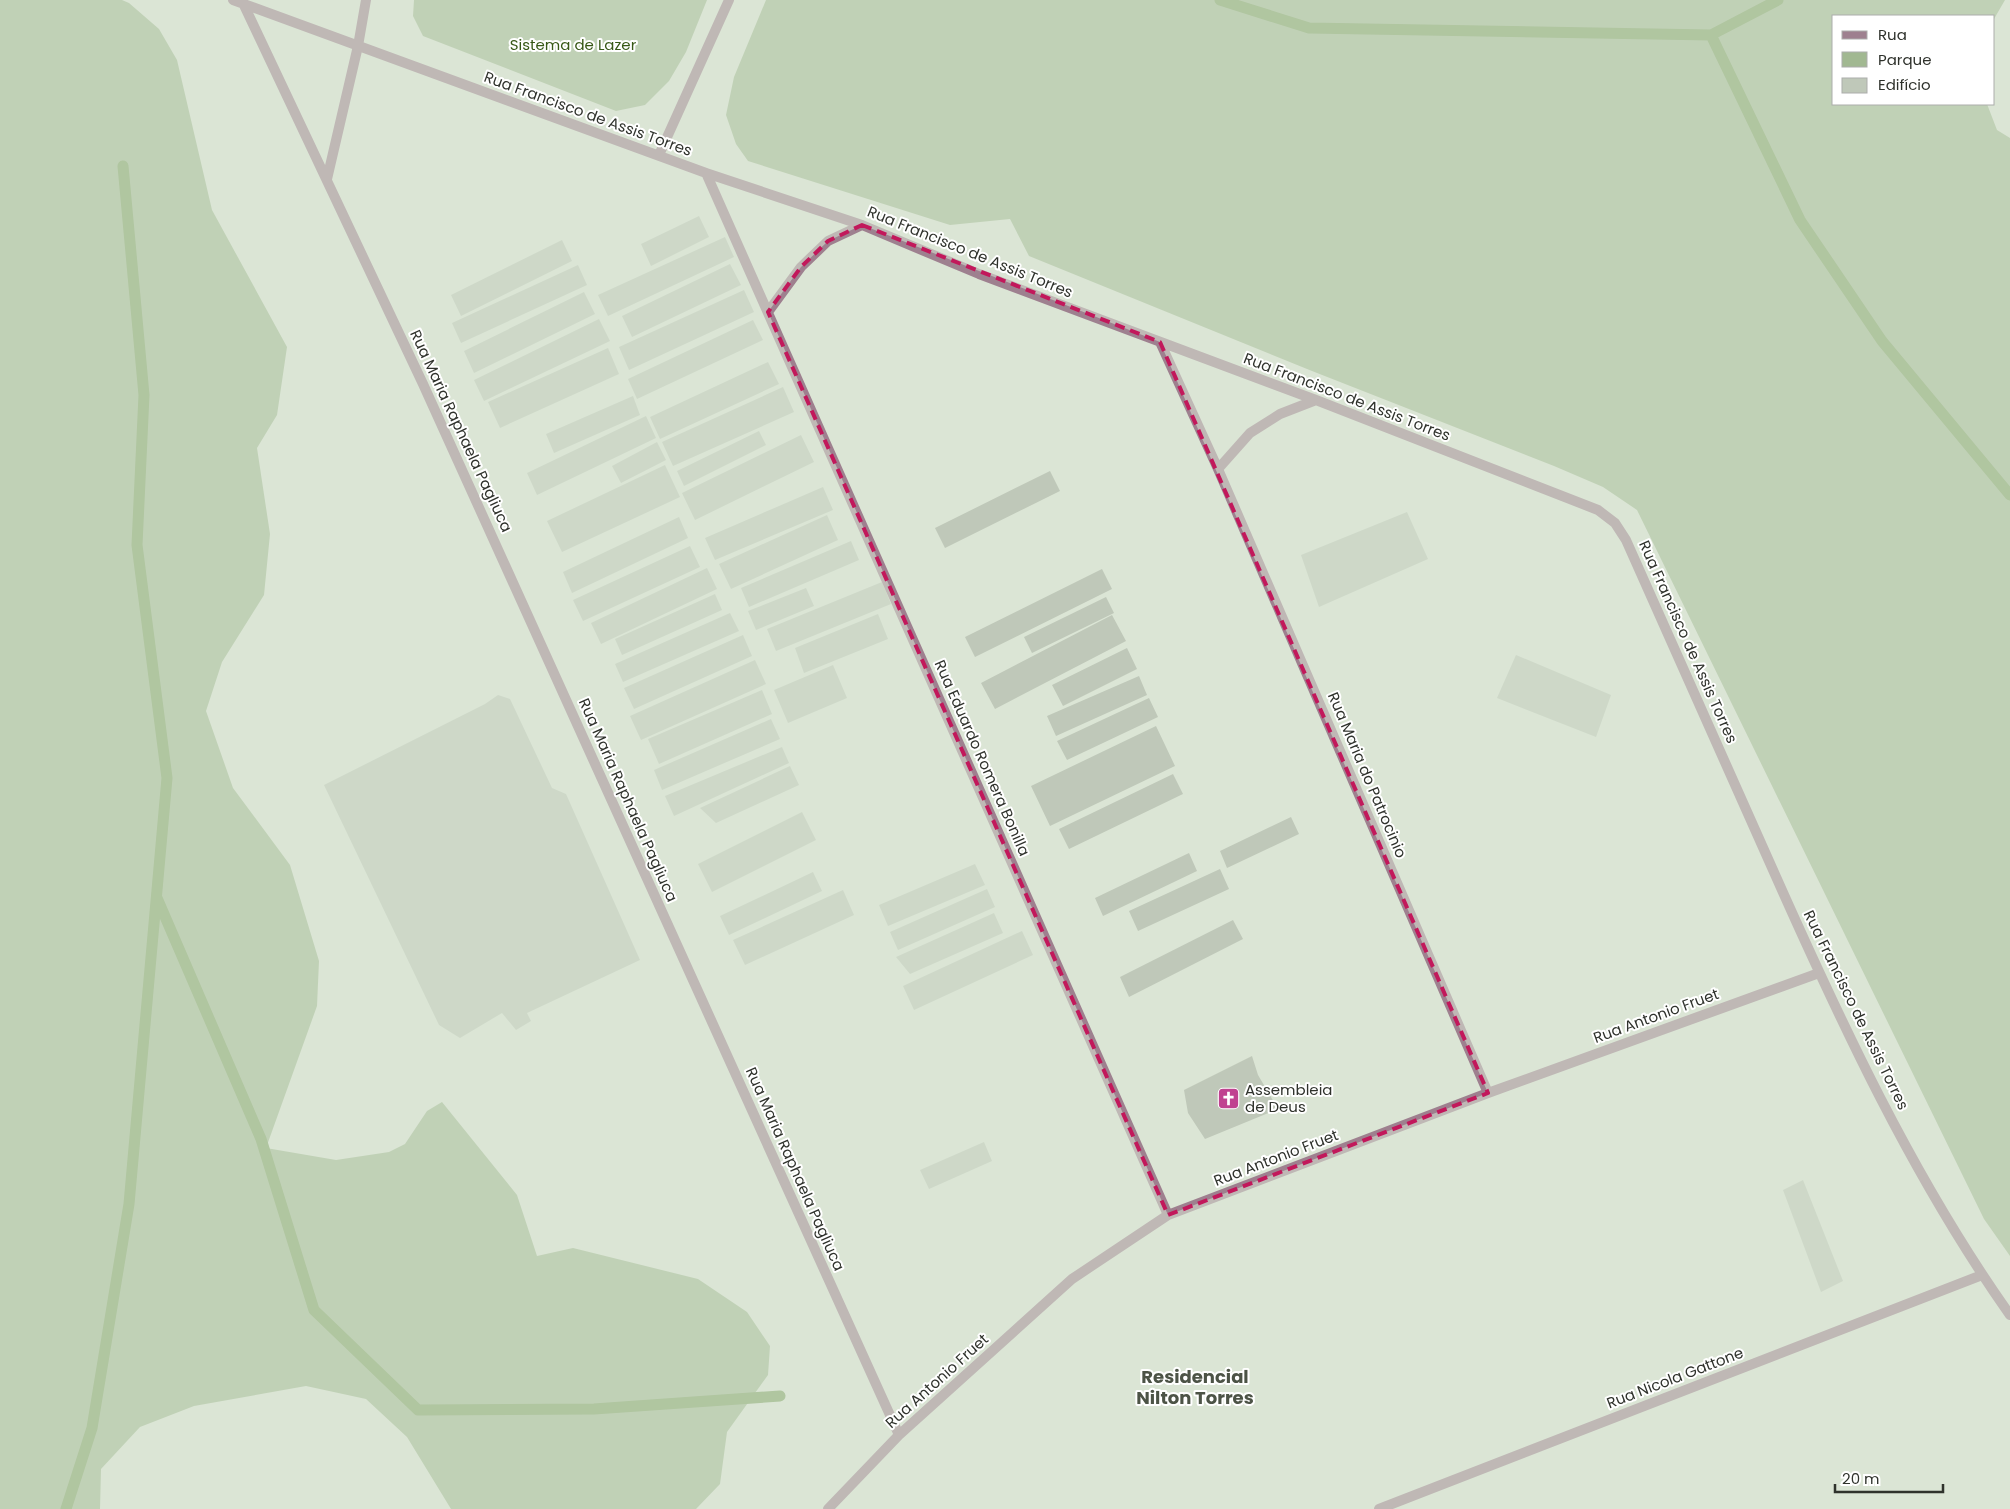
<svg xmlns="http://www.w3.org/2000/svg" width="2010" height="1509" viewBox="0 0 2010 1509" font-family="Poppins,sans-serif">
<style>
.green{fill:#a1b891}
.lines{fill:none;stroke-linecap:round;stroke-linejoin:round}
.stream{stroke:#7c9f60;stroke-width:11}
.building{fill:#bfc8b9}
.minor{stroke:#9e808f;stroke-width:10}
.marked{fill:none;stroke:#c2185b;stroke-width:4;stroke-dasharray:10 6;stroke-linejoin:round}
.labels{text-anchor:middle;stroke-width:4;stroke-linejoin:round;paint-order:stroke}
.park-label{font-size:15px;fill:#375816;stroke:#fff}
.street-label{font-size:15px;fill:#2f322c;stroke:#fff}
.poi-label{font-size:15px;fill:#2f322c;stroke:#fff;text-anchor:start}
.quarter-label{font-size:18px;font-weight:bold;fill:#4c5346;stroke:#fff}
</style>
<rect width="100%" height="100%" fill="#dbe5d5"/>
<!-- green -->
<path class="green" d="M0,0H122L129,3L159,29L177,60L212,210L287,347L277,415L257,448L270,534L264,595L222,662L206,711L233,788L290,865L319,961L317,1006L266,1148L336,1160L389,1152L405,1144L427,1111L442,1102L517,1195L537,1256L573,1248L698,1279L747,1312L770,1346L768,1375L727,1432L720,1484L696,1509H451L407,1437L366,1399L306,1386L194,1406L140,1427L101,1469L100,1509H0Z
M414,0H707L686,52L669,81L645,105L616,111L423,36L413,16Z
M766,0H2005L1994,19V16H1834V104H1987L1997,130L2010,138V1256L1984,1219L1637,510L1603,487L1554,466L1312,371L1029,256L1010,219L950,225L748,161L736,144L726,115L734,77Z"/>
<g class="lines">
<!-- stream -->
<path class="stream" d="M1220,0L1309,28L1711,35L1778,0
M1711,35L1800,220L1882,341L2010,495
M157,898L261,1139L314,1310L418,1410L594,1409L780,1396
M66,1509L92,1428L129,1204L167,778L137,545L144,395L123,166"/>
</g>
<!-- building -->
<path class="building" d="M699,216L709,237L651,266L641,244Z
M725,237L734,257L608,316L598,295Z
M562,240L572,261L461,316L451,295Z
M730,264L741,285L632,337L622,316Z
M578,265L587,285L461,343L452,323Z
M744,290L754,312L629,370L619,347Z
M584,292L595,314L474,373L464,351Z
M599,319L610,341L484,401L474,380Z
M753,320L763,340L637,399L628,379Z
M608,348L619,374L500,428L488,402Z
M768,362L779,384L660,439L650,417Z
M783,387L794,412L673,466L662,442Z
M633,396L640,415L554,453L546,434Z
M646,416L656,438L537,495L527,473Z
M759,431L766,445L684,486L677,471Z
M801,435L814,462L695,520L682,493Z
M657,442L666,460L621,483L612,466Z
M665,465L680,497L562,552L547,521Z
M1050,471L1060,491L945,548L935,528Z
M823,487L833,510L715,560L705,538Z
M1407,512L1428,559L1319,607L1301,555Z
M827,515L838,540L731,589L719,564Z
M679,517L688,538L572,593L563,572Z
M851,541L859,560L749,607L741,588Z
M690,546L700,567L583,621L573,600Z
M707,568L717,589L601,644L591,623Z
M1102,569L1112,589L975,657L965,637Z
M882,582L891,604L776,651L767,629Z
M806,588L814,606L756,630L748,611Z
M715,594L722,610L622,655L615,639Z
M1106,597L1114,613L1032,653L1024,637Z
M730,613L739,631L623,682L615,664Z
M878,614L888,639L804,673L795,648Z
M1112,615L1126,641L995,709L981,683Z
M743,635L752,656L634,709L624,688Z
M1127,648L1137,669L1063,706L1052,685Z
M1516,655L1611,695L1596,737L1497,698Z
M755,660L766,684L641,740L630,716Z
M833,665L847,698L788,723L774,690Z
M1139,676L1147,695L1056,736L1047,716Z
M762,690L772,714L659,764L648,739Z
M498,695L510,699L552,788L566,794L640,960L527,1013L531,1021L516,1030L502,1013L460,1038L439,1025L324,785L485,704Z
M1149,698L1158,717L1067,760L1057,741Z
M771,719L780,739L662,790L654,770Z
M1156,726L1175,766L1050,826L1031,786Z
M782,747L789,763L674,816L665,796Z
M790,766L799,785L716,823L700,808Z
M1173,774L1183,794L1069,849L1059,829Z
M802,812L816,840L712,892L698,864Z
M1291,817L1299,834L1227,868L1220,851Z
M1189,853L1197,871L1103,916L1095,898Z
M975,864L985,885L888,926L879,905Z
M1220,869L1229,889L1138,931L1129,911Z
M813,872L822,891L729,935L720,916Z
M987,889L995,907L898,950L890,932Z
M843,890L854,915L745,965L733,940Z
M994,913L1003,933L910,974L896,957Z
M1233,920L1243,939L1129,997L1120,977Z
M1022,931L1033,955L914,1010L903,986Z
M1252,1056L1258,1075L1278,1109L1205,1139L1188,1113L1184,1090Z
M984,1142L992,1161L929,1189L920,1170Z
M1803,1180L1843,1281L1821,1292L1783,1190Z"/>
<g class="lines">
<!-- minor -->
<path class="minor" d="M233,0L706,173L862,225L979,274L1316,400L1598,510L1615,523L1626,540C1675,650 1724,760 1773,870C1841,1023 1913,1178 2010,1315
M243,3L423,384L899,1435
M659,155L729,0
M706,173L1168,1215
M327,179L358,46L366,0
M768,312L801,267L828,241L862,225
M1160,342L1218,469L1488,1093
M1218,469L1250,433L1280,414L1316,400
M828,1509L899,1435L1072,1279L1168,1215L1488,1093L1819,973
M1379,1509L1982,1275"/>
</g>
<!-- marked area -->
<path d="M0 0H2010V1509H0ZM862,225L1160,342L1488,1093L1168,1215L768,312L801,267L828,241Z" fill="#dbe5d5" fill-opacity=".55" fill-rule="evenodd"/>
<path class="marked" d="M862,225L1160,342L1488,1093L1168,1215L768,312L801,267L828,241Z"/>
<!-- icons -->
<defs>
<symbol id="church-square" viewBox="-11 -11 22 22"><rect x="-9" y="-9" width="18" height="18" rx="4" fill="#c04290" stroke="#fff"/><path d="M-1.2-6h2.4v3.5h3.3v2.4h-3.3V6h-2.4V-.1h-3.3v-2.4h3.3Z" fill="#fff"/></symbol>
</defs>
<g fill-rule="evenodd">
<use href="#church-square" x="1216" y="1086" width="25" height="25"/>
</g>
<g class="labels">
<!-- park labels -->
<g class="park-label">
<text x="573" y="50">Sistema de Lazer</text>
</g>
<!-- street labels -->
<g class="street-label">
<text transform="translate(588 114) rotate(20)" y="5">Rua Francisco de Assis Torres</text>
<text transform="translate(970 252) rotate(22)" y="5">Rua Francisco de Assis Torres</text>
<text transform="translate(1347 397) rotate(21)" y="5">Rua Francisco de Assis Torres</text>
<text transform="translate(461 431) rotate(65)" y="5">Rua Maria Raphaela Pagliuca</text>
<text transform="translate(1688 642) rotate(66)" y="5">Rua Francisco de Assis Torres</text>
<text transform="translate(982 758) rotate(66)" y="5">Rua Eduardo Romera Bonilla</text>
<text transform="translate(1367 775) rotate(67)" y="5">Rua Maria do Patrocinio</text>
<text transform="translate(628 800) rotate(66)" y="5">Rua Maria Raphaela Pagliuca</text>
<text transform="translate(1856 1010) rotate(64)" y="5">Rua Francisco de Assis Torres</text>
<text transform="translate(1656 1016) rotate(-20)" y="5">Rua Antonio Fruet</text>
<text transform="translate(1276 1158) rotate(-21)" y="5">Rua Antonio Fruet</text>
<text transform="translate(795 1169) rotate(66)" y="5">Rua Maria Raphaela Pagliuca</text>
<text transform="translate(1675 1378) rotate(-21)" y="5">Rua Nicola Gattone</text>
<text transform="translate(937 1381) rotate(-42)" y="5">Rua Antonio Fruet</text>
</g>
<!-- poi labels -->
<g class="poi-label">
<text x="1245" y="1095">Assembleia<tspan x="1245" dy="17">de Deus</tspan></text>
</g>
<!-- quarter labels -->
<g class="quarter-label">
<text x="1195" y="1383">Residencial<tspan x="1195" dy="21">Nilton Torres</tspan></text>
</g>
</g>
<!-- legend -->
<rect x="1832" y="15" width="162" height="90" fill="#ffffff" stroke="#acadab"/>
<rect x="1842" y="31" width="25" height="8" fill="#9e808f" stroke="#acadab"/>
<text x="1878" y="40" font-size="15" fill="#2f322c">Rua</text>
<rect x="1842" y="52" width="25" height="15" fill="#a1b891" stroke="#acadab"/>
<text x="1878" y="65" font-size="15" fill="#2f322c">Parque</text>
<rect x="1842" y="78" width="25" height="15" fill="#bfc8b9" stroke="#acadab"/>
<text x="1878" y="90" font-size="15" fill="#2f322c">Edifício</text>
<!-- scale -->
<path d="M1835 1484v8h108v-8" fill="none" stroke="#2f322c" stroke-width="2.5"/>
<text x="1842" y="1484" font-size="15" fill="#2f322c" stroke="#ffffff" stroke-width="4" paint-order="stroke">20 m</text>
</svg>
